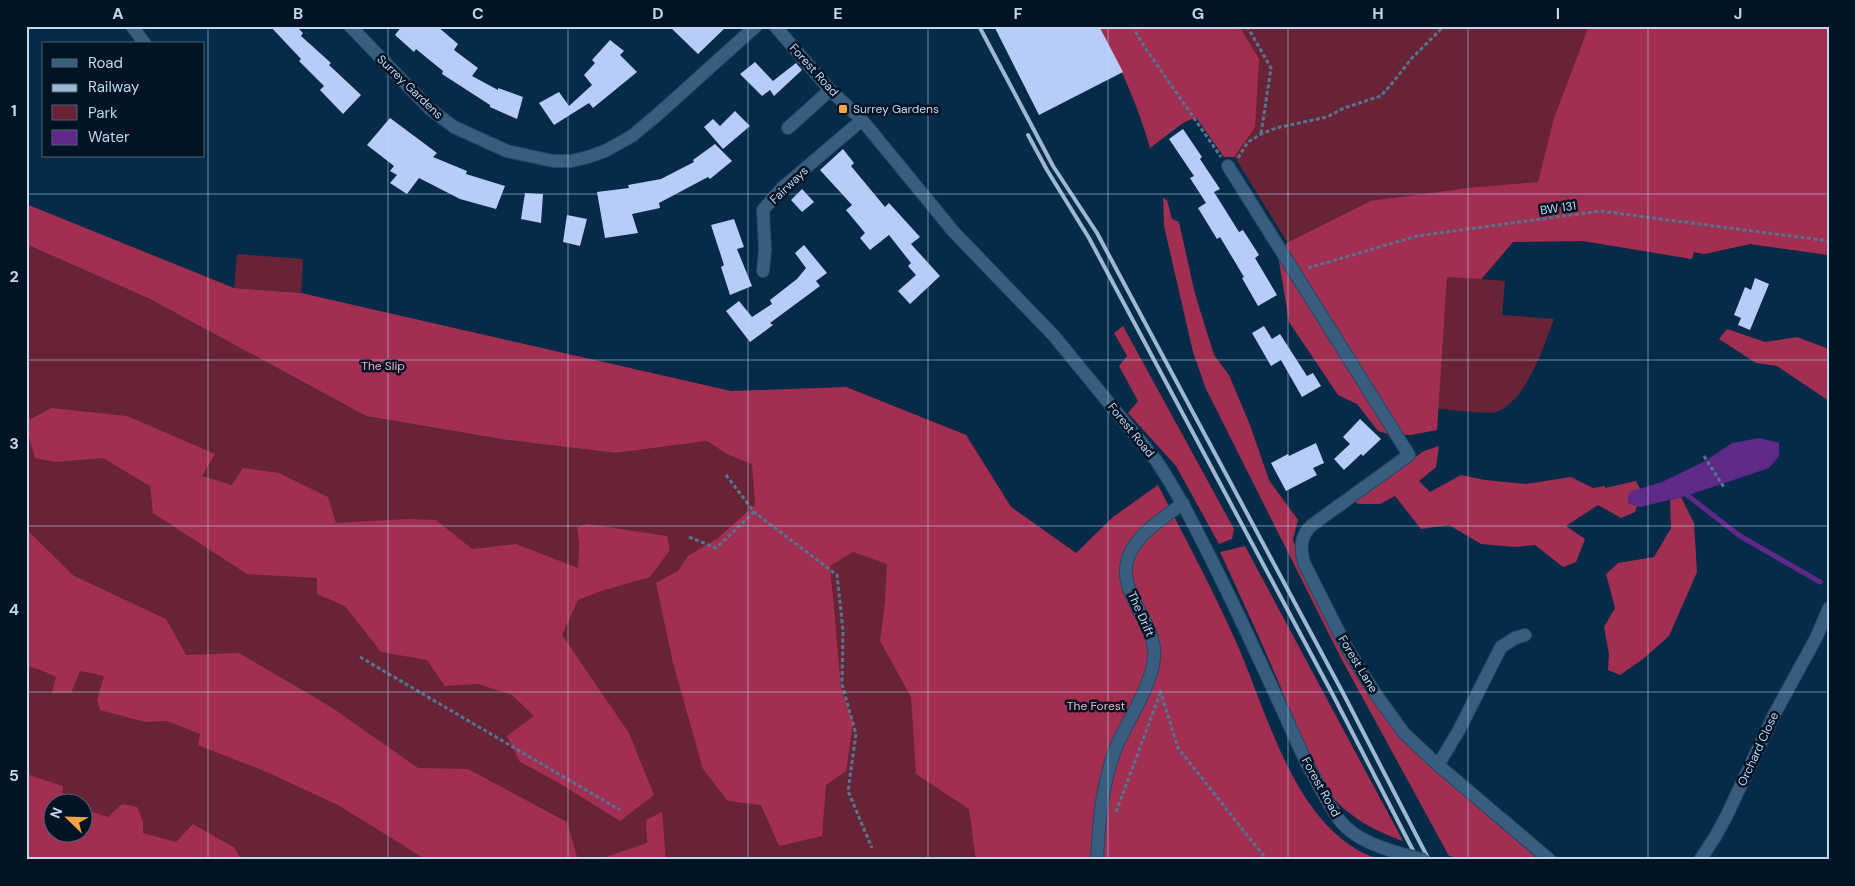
<svg xmlns="http://www.w3.org/2000/svg" width="1855" height="886" viewBox="0 0 1855 886" font-family="'DM Sans',sans-serif">
<style>
.green{fill:#682436;fill-rule:evenodd}
.forest{fill:#a22f51}
.water{fill:#5f2987}
.lines{fill:none;stroke-linecap:round;stroke-linejoin:round}
.stream{stroke:#5f2987;stroke-width:5}
.building{fill:#b8ccfa}
.minor-casing{stroke:#234764;stroke-width:14}
.path{stroke:#547490;stroke-width:3;stroke-dasharray:4 2.5;stroke-linecap:butt}
.minor{stroke:#395d7e;stroke-width:12}
.rail{stroke:#9db8d1;stroke-width:4}
.minor-bridge-casing{stroke:#234764;stroke-width:14;stroke-linecap:butt}
.minor-bridge{stroke:#395d7e;stroke-width:12}
.grid{fill:none;stroke:#bfd8f0;stroke-width:1;stroke-opacity:0.55}
.poi-dot{fill:#f4a444;stroke:#021324;stroke-width:2}
.labels{text-anchor:middle;stroke-width:5;stroke-linejoin:round;paint-order:stroke}
.street-label{font-size:12px;fill:#bfd8f0;stroke:#021324}
.poi-label{font-size:12px;fill:#bfd8f0;stroke:#021324;text-anchor:start}
.park-label{font-size:12px;fill:#f1b4be;stroke:#021324}
.neatline{fill:none;stroke:#bfd8f0;stroke-width:2}
.grid-label{font-size:16px;text-anchor:middle;font-weight:bold;fill:#bfd8f0}
</style>
<rect width="100%" height="100%" fill="#052b49"/>
<!-- green -->
<path class="green" d="M1104,26H1829V255L1750,244L1704,254L1694,252L1692,259L1583,241L1513,242L1482,279L1505,281L1502,315L1554,319C1544,346 1526,402 1496,412C1488,415 1448,409 1438,409L1437,430L1410,435L1388,434L1279,261L1287,242L1236,159L1234,157H1224L1196,117L1183,123Z
M26,244L150,299L366,416L507,440L616,453L707,441L727,453L846,387L966,435L1011,507L1076,553L1089,860H26ZM52,804H82V834H52Z
M237,254L303,259L301,293L234,288Z"/>
<!-- forest -->
<path class="forest" d="M1099,26H1239L1259,59L1255,127L1234,157H1224L1196,117L1183,123L1150,148C1138,105 1120,66 1099,26Z
M1589,26H1829V255L1750,244L1704,254L1694,252L1692,259L1583,241L1513,242L1481,279L1447,277L1437,430L1410,435L1388,434L1378,431L1357,404L1338,395L1289,322L1279,261L1287,243L1371,201L1468,188L1538,182L1554,118Z
M1163,198L1167,200L1172,219L1179,222L1195,294L1214,355L1229,375L1250,425L1269,480L1298,520L1293,539L1303,573L1347,659L1391,725L1447,781L1539,860H1469L1449,856L1342,660L1206,389L1193,352L1164,226Z
M26,204L234,288L301,293L731,391L846,387L966,435L1011,507L1076,553L1113,517L1158,485C1185,538 1213,590 1237,644C1269,716 1296,834 1381,860H976L969,809L916,774L911,697L880,641L885,602L887,564L853,552L830,566L841,687L853,723L846,771L826,785L822,836L779,846L761,805L728,801L703,769L673,663L656,583L678,571L688,556L718,538L755,505L752,464L727,454L707,441L616,453L507,440L366,416L150,299L26,244Z
M1123,326L1234,529L1232,539L1219,544L1176,466L1128,413L1138,401L1119,366L1127,356L1114,333Z
M1727,329L1765,342L1797,337L1829,349V401L1777,366L1756,363L1719,339Z
M51,408L127,416L215,454L202,476L232,485L243,468L279,473L328,497L336,523L408,519L436,520L472,549L516,544L578,568L579,544L577,527L587,524L667,536L670,550L650,577L601,591L578,600L562,635L629,733L654,795L620,821L559,783L520,762L507,736L534,716L512,695L478,684L445,686L427,660L381,652L345,606L317,594V578L247,574L153,513L150,486L103,458L56,462L35,458L26,426V417L31,419Z
M1439,446L1436,467L1419,481L1430,492L1461,475L1485,480L1526,484L1571,477L1593,488L1605,486V488L1636,481L1640,489L1629,493L1628,503L1637,506L1635,512L1621,518L1598,505L1566,526L1585,539L1576,562L1563,567L1535,545L1515,547L1481,544L1449,525L1421,529L1395,496L1380,504H1358L1353,500L1424,451Z
M1681,497L1694,523L1697,572L1669,636L1643,659L1620,675L1608,670L1609,654L1604,627L1615,608L1606,574L1618,563L1654,557L1671,528L1670,500Z
M26,529L74,576L166,619L186,655L239,653L331,707L418,768L468,769L567,822L578,860H427L338,805L269,773L198,745L200,734L167,721L145,722L100,710L97,700L104,676L80,671L71,693H52L56,677L41,670L26,666Z
M1245,546L1403,841C1377,832 1348,817 1331,795C1307,764 1296,726 1282,691C1263,644 1241,598 1220,552Z
M26,774L63,786L62,802L65,803L52,804V834H82L83,809L108,817L122,804L137,807L143,821V833L176,842L193,824L235,848L241,860H26Z
M662,812L666,860H597L647,843L646,820Z"/>
<!-- water -->
<path class="water" d="M1759,438L1779,443V456L1769,468L1686,496L1640,507L1628,503L1629,492L1662,482L1705,461L1732,443Z"/>
<g class="lines">
<!-- stream -->
<path class="stream" d="M1683,492L1740,536L1820,582"/>
</g>
<!-- building -->
<path class="building" d="M270,26H296L303,33L301,36L331,63L329,65L361,95L343,114L320,90L324,86L299,61L301,59Z
M402,26H437L458,44L454,50L478,68L472,76L498,90V88L523,97L517,119L490,107V105L442,74L443,71L416,49L414,52L395,35Z
M669,26H727L698,54Z
M994,26H1099L1123,72L1039,115Z
M610,40L624,51L620,55L637,72L593,108L589,103L554,125L539,103L559,92L569,106L592,85L584,75L595,63L592,60Z
M755,62L773,81L796,63L802,70L774,96L770,90L762,96L740,74Z
M735,111L750,126L723,149L704,127L713,119L720,126Z
M390,118L437,153L433,157L467,171L466,174L505,186L496,209L460,199L419,178L407,194L390,183L397,175L390,171L394,166L367,145Z
M1183,129L1202,157L1200,159L1220,189L1214,192L1239,232L1243,230L1259,255L1255,258L1277,295L1258,306L1242,278L1244,277L1220,237L1217,239L1198,208L1206,203L1190,178L1194,176L1169,139Z
M715,144L732,161L710,179L708,177L659,203L660,208L632,214L638,233L605,238L597,192L629,188L628,185L661,179L694,162L693,160Z
M843,149L854,163L851,166L885,207L889,203L920,237L911,244L940,276L910,304L898,291L916,275L908,266L911,263L889,235L870,250L860,238L865,233L846,210L852,205L820,170Z
M802,189L814,202L802,212L791,200Z
M525,193L543,194L541,223L521,219Z
M567,215L587,219L580,246L563,242Z
M734,219L744,247L737,249L752,286L730,295L721,267L724,265L711,225Z
M804,245L827,273L816,281L820,286L770,323L773,325L750,342L726,311L739,301L752,317L772,304L770,300L797,279L806,268L795,253Z
M1755,278L1769,284L1750,330L1738,325L1741,318L1734,315L1745,287L1751,290Z
M1264,326L1272,339L1280,334L1307,376L1313,373L1321,386L1302,397L1281,360L1271,366L1252,333Z
M1360,419L1381,439L1363,456L1361,454L1344,470L1334,459L1350,444L1343,437Z
M1316,443L1324,463L1313,468L1317,475L1286,491L1271,463L1288,454L1289,456Z"/>
<g class="lines">
<defs>
<path id="minor" d="M132,26L145,44
M350,26L430,109L454,127L507,151L553,161H571L588,157L605,151L632,136L656,116L756,26
M775,26L830,90L862,120L953,231L1054,336L1155,459C1179,494 1197,531 1216,569C1248,633 1277,698 1307,764
M788,128L830,90
M1228,166L1409,455L1312,525C1300,536 1300,548 1304,563L1348,650L1375,693L1404,733L1438,765L1550,860
M763,271L765,250L763,210L782,188L862,120
M1438,765L1459,730L1501,647L1515,638L1525,635
M1097,860C1099,820 1102,782 1117,745C1128,720 1152,685 1154,658C1158,623 1116,594 1128,558C1136,534 1164,518 1183,503
M1700,860L1715,837L1726,817L1774,715L1816,638L1829,608"/>
</defs>
<!-- minor casing -->
<use href="#minor" class="minor-casing"/>
<!-- path -->
<path class="path" d="M1132,26L1144,46L1221,157
M1247,26L1271,68L1261,134
M1238,158L1248,142L1261,134L1276,128L1327,117L1344,108L1381,96L1394,81L1412,58L1444,26
M1308,268L1417,236L1600,211L1829,241
M1704,456L1725,489
M726,475L754,512L837,575L843,630L842,684L856,734L848,791L872,848
M689,537L716,548L754,512
M360,657L620,810
M1160,690L1178,748L1267,860
M1116,812L1160,694"/>
<!-- minor -->
<use href="#minor" class="minor"/>
<!-- rail -->
<path class="rail" d="M979,26L1053,166L1097,233L1343,693L1429,860
M1028,135L1047,170L1089,238L1334,697L1418,860"/>
<defs>
<path id="minor-bridge" d="M1307,764C1317,781 1326,801 1338,818C1356,844 1396,852 1424,860"/>
</defs>
<!-- minor-bridge casing -->
<use href="#minor-bridge" class="minor-bridge-casing"/>
<!-- minor-bridge -->
<use href="#minor-bridge" class="minor-bridge"/>
</g>
<!-- grid -->
<path class="grid" d="M208,26V860M388,26V860M568,26V860M748,26V860M928,26V860M1108,26V860M1288,26V860M1468,26V860M1648,26V860M26,194H1829M26,360H1829M26,526H1829M26,692H1829"/>
<!-- markers -->
<rect class="poi-dot" x="838" y="104" width="10" height="10" rx="2.5"/>
<g class="labels">
<!-- street labels -->
<g class="street-label">
<text transform="translate(814 70) rotate(48)" y="4">Forest Road</text>
<text transform="translate(410 87) rotate(44)" y="4">Surrey Gardens</text>
<text transform="translate(789 185) rotate(-44)" y="4">Fairways</text>
<text transform="translate(1558 208) rotate(-8)" y="4">BW 131</text>
<text transform="translate(1131 430) rotate(51)" y="4">Forest Road</text>
<text transform="translate(1141 614) rotate(66)" y="4">The Drift</text>
<text transform="translate(1358 664) rotate(59)" y="4">Forest Lane</text>
<text transform="translate(1758 749) rotate(-65)" y="4">Orchard Close</text>
<text transform="translate(1321 787) rotate(61)" y="4">Forest Road</text>
</g>
<!-- poi labels -->
<g class="poi-label">
<text x="853" y="113">Surrey Gardens</text>
</g>
<!-- park labels -->
<g class="park-label">
<text x="383" y="370">The Slip</text>
<text x="1096" y="710">The Forest</text>
</g>
</g>
<!-- border -->
<rect width="1855" height="886" fill="none" stroke="#021324" stroke-width="55"/>
<!-- legend -->
<rect x="42" y="42" width="162" height="115" fill="#021324" stroke="#4e6276"/>
<rect x="52" y="59" width="25" height="8" fill="#395d7e" stroke="#4e6276"/>
<text x="88" y="68" font-size="15" fill="#bfd8f0">Road</text>
<rect x="52" y="84" width="25" height="8" fill="#9db8d1" stroke="#4e6276"/>
<text x="88" y="92" font-size="15" fill="#bfd8f0">Railway</text>
<rect x="52" y="105" width="25" height="15" fill="#682436" stroke="#4e6276"/>
<text x="88" y="118" font-size="15" fill="#bfd8f0">Park</text>
<rect x="52" y="130" width="25" height="15" fill="#5f2987" stroke="#4e6276"/>
<text x="88" y="142" font-size="15" fill="#bfd8f0">Water</text>
<!-- north arrow -->
<g transform="translate(68 818) rotate(293)"><circle r="24" fill="#021324" stroke="#4e6276"/>
<path d="M0-4L9 19L0 12L-9 19Z" fill="#f4a444"/>
<text y="-8" font-size="14" font-weight="bold" text-anchor="middle" fill="#bfd8f0">N</text>
</g>
<rect x="28" y="28" width="1800" height="830" class="neatline"/>
<g class="grid-label">
<text x="118" y="19">A</text>
<text x="298" y="19">B</text>
<text x="478" y="19">C</text>
<text x="658" y="19">D</text>
<text x="838" y="19">E</text>
<text x="1018" y="19">F</text>
<text x="1198" y="19">G</text>
<text x="1378" y="19">H</text>
<text x="1558" y="19">I</text>
<text x="1738" y="19">J</text>
<text x="14" y="116">1</text>
<text x="14" y="282">2</text>
<text x="14" y="449">3</text>
<text x="14" y="615">4</text>
<text x="14" y="781">5</text>
</g>
</svg>
